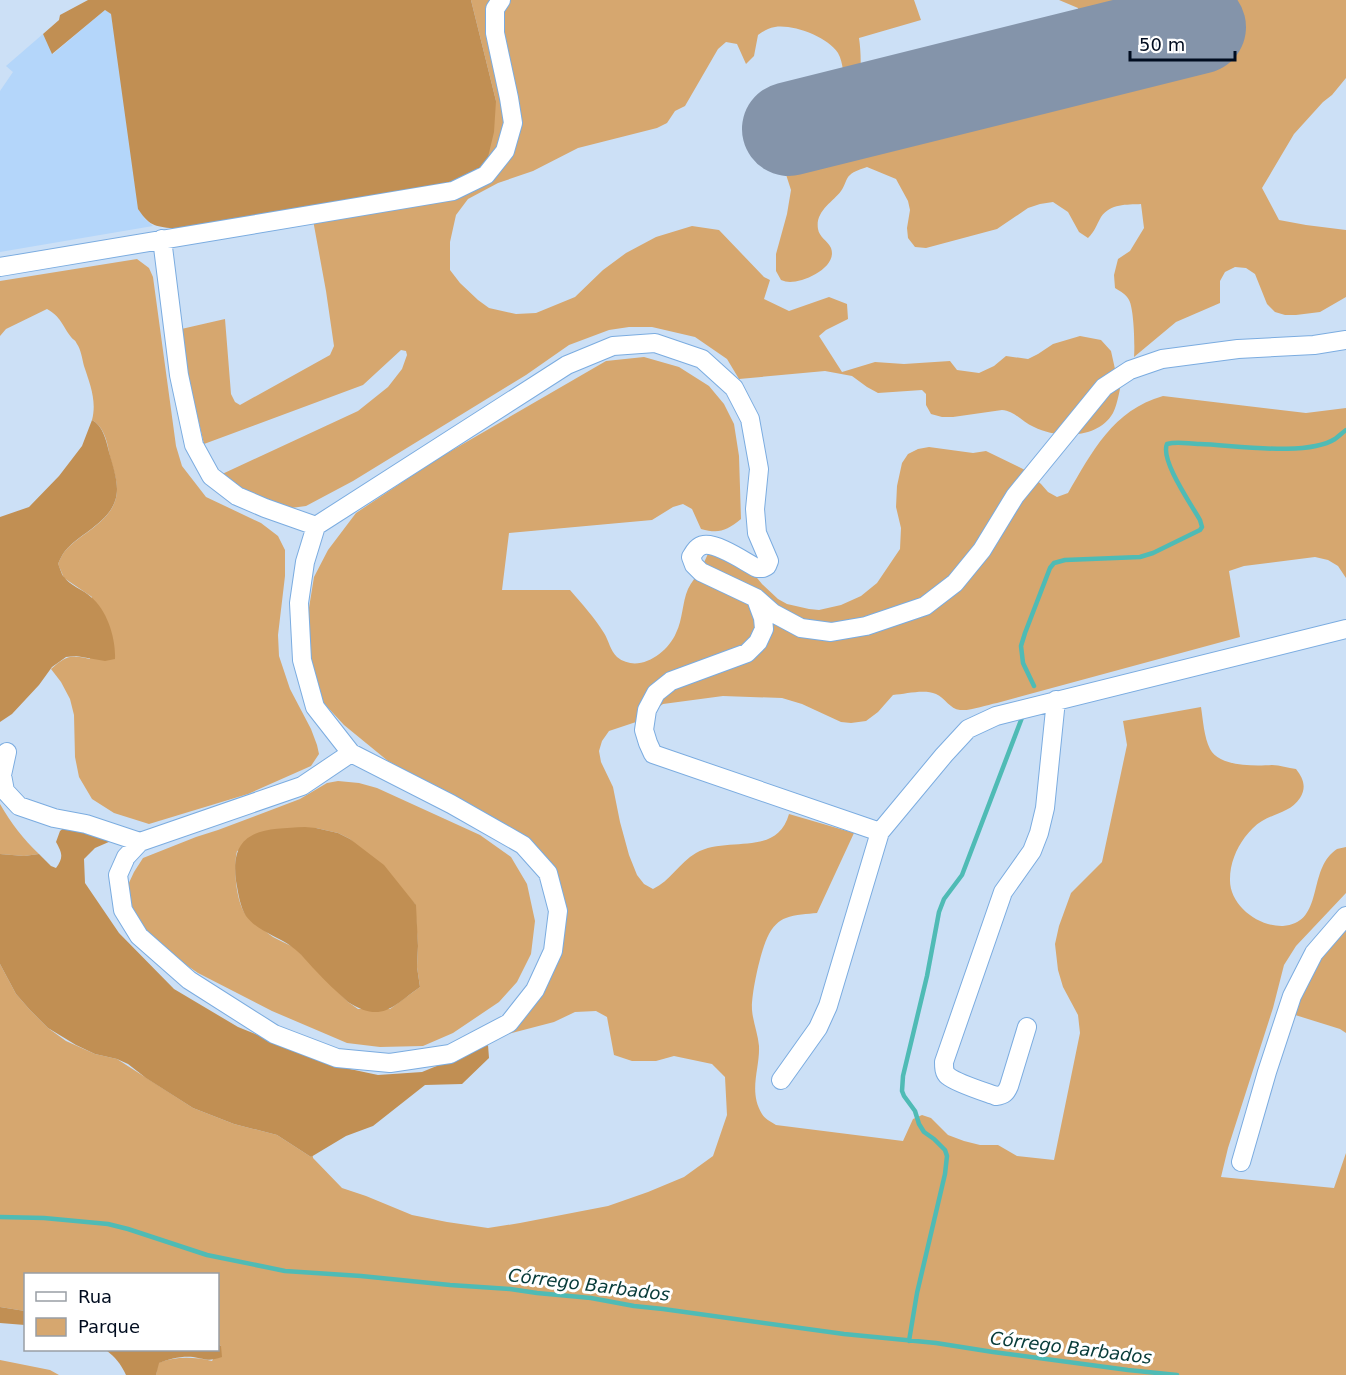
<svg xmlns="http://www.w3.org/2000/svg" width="1346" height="1375" viewBox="0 0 1346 1375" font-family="'DejaVu Sans',sans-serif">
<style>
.built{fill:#b4d6fa}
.green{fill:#d6a76f;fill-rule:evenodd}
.forest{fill:#c18f53}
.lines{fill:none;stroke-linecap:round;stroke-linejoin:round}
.stream{stroke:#4fbbb5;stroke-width:4.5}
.runway{stroke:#8494aa;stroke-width:94}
.minor-casing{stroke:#7bace0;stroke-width:20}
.minor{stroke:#fff;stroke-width:18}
.labels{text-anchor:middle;stroke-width:6;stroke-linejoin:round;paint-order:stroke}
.water-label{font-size:18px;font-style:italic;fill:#073b39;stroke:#fff}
</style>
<rect width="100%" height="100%" fill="#cce0f6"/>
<!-- built -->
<path class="built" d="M105,10L111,14L144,218L153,226L0,252V91L13,72L6,66L43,34L53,54Z"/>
<!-- green -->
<path class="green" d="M471,0H914L921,20L859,38C862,57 862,94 851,111L790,122L796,155L932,122L1204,51L1198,17L1087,41C1077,33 1079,20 1078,8L1059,0H1346V78L1332,95L1323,102L1294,134L1262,188L1279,220L1306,225L1346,230V297L1320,312L1296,315H1285L1275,312L1267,304L1255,274L1246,268L1235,267L1225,272L1220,281V303L1176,322L1134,357C1135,346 1134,309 1129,300C1127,295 1120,291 1115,288L1114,275L1118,259L1130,251L1144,228L1141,204C1126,205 1111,203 1101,217C1096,226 1095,231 1088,238L1079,232L1068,212L1053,202L1040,204L1028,208L997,229L926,248L915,247L908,238L907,228L910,210L908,201L896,179L867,167C862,169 854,171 850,175C846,178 845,186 841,191C833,202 815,211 818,229C819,237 828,241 831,248C838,267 805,282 790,282C787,282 784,281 781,280L776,271V254L787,214L791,190L781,159L758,136L754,129L760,112L766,104L776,102L782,106H793L805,89L815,83L835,78L843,70C842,64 841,58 838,53C828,37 793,24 775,27C768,28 764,31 758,35L754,56L746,64L737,44L726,42L718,49L685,106L675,111L667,123L657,128L578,148L533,171L498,183L468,199L456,215L450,242V270L460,283L478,300L489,308L516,314L536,313L575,297L603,270L626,253L656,237L692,226L719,230L764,277L770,280L764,299L789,311L829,297L847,304L848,319L826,330L819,336L842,372L875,362L904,364L950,361L957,370L979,373L994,366L1006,356L1028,359L1038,354L1053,344L1080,336L1101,340L1111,351L1115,369L1122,381C1119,391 1118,403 1113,413C1098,439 1058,439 1034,427C1022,422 1015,411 1002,410L953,417H942L931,414L926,405V394L922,390L878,393L867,387L852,376L825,371L739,379L727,359L695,337L652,327H629L609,330L569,345L526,375L353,481L306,506L291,508L260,501L220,475L358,411L388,387L402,369L407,355L406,351L401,350L363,385L204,444L177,330L225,319L231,394L235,402L240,405L330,355L334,346L326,291L311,209L496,101Z
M137,259L149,268L153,277L176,446L182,466L206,497L261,523L278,536L285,550V576L278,635L279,656L290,689L311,729L317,745L319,754L311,766L248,794L149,824L114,813L92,799L79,777L75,757L74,715L70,699L61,682L51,669C66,656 70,654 90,659L92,597L64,578L58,564C60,559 62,555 65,551C83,531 117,520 117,489C117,477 111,463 109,452C107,440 103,426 92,420C97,401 90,384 84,366C82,358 81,350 77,344C74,338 75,342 71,337C62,325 61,317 47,309L6,329L0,336V281Z
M644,357L679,367L709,386L724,404L734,424L739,456L741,519C726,531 719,534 701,529L692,509L683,504L673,507L652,520L509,533L502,590H570C582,604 595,618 604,633C609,641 610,650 617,657C638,674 667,654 676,633C683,619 682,603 688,589C691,582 697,576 700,570C704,563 707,556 710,549L748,567L762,584L778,599L787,604L809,609L819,610L841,605L861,596L877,583L900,549L901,528L896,507L897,486L902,463L908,454L918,449L929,447L973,453L986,451L1025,470L1041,484L1048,492L1057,497L1068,493C1092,452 1113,410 1163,396L1306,413L1346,408V578L1338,566L1328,560L1315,557L1244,566L1229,571L1240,637L997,703C986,705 971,711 960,710C950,709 945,698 936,694C924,689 906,694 893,695L878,712L866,721L851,723L841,722L802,704L782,698L723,696L663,704L639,721L609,731L602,741L599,751L601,762L613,787L620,822L629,855L637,875L644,884L653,889C670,881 679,863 696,853C727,835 777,858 789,814L854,833L817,913C808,914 795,914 786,918C779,920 772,928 769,934C761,948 751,994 752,1010C753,1022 758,1034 759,1046C760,1069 748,1091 762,1114C764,1118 771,1122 776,1125L903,1141L913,1119L922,1115L931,1118L948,1135L964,1141L980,1145H998L1017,1156L1054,1160L1080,1033L1078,1015L1063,987L1058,970L1055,944L1059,926L1071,893L1102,862L1127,745L1123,721L1201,707C1203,720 1204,737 1210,749C1219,767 1255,766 1272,765C1280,765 1288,768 1296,769C1303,778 1307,787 1300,798C1291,812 1275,813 1262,821C1255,825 1250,831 1245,837C1236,849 1230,864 1230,879C1229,905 1258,927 1283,926C1322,923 1309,878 1330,855C1332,853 1334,851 1337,849C1340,848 1343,848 1346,847V893L1296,946L1284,965L1273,1008L1228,1148L1221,1177L1334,1188L1346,1153V1375H156L158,1363C177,1356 193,1357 212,1361L221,1346L218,1344V1274H26L25,1311L0,1307V964L16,994L30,1010L48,1028L66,1041L95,1054L117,1059L193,1108L234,1124L277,1135L311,1157L313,1156V1158L342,1188L366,1196L412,1215L447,1222L488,1228L520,1223L608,1206L648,1192L684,1177L713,1156L727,1115L725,1077L712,1064L674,1056L656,1061H632L614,1055L607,1017L596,1011L575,1012L554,1022L497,1037L528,1012L560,911L520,835L493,817L388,761L344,725L320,699L310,671L307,620L314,577L328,550L356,513L437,459L606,361Z
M338,781L359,783L377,788L480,835L511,857L527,884L535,921L531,954L517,982L499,1002L453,1033L423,1046L380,1047L347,1043L272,1011L198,973L176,958L148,933L134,911L128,896L127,887L134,872L143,858L196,837L218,830L300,799L327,783ZM316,828L338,833L350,839L415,904L418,946L417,967L420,987L390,1009H358L348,1002L295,948C288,944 280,941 273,937C267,933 261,927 254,922C252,920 249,919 247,916C236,904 233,867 237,851Z
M0,804C11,823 23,839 39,854L24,856L0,854Z
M1346,915V1033L1340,1029L1292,1014L1297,991Z
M0,1360L50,1370L59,1375H0Z"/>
<!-- forest -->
<path class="forest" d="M88,0H471L496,101L494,132L488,157L479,171L463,182L177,229C156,226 151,228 138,209L111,14L105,10L52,54L43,34L59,20L60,15Z
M92,420C103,426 106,440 109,452C112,463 117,477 117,489C117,520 82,531 65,551C62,555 60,559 58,564C60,567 61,574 64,577C69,585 84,590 91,597C107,610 116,638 115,659L105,661L76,656L66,657L52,667L39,685L12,714L0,722V517L29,507L59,476L82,446Z
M66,826L111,841L95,848L84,859L85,883L119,933L174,989L238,1027L331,1065L378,1075L422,1072L488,1045L489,1058L462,1084L425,1085L373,1126L346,1136L311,1157L277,1135L234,1124L193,1108L146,1078L128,1064L117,1059L95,1054L76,1045L48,1028L30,1010L16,994L0,964V854L24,856L39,854L51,866L56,868C64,857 62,853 56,842L60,831Z
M305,827L316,828L338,833L350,839L384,865L416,905L418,946L417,967L420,987C393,1006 382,1024 348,1002C337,992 325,981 315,970C308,963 301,953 292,947C278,936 258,932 246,916C240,907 238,892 236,881C229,828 265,829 305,827Z
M0,1307L25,1311V1325L0,1323Z
M218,1344L221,1346L222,1357C208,1362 206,1359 193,1357C181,1356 169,1359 159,1363L156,1375H126C121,1364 115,1357 106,1350H218Z"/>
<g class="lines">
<!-- stream -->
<path class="stream" d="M1034,686L1023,663L1021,646L1025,633L1050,568L1054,563L1065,560L1140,557L1153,553L1200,530L1202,527L1200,520C1191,504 1160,460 1167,444C1178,441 1188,444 1200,444C1234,445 1306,457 1335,439C1339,436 1342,433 1346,430
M0,1217L44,1218L108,1224L128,1229L207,1255L285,1271L361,1276L450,1285L510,1289L537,1293L591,1298L634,1306L663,1309L844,1334L936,1343L993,1352L1128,1370L1177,1375
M909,1341L917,1293L945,1174L947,1156L945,1150L934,1139L924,1132L919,1124L915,1111L904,1096L902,1091L903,1076L927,976L939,912L944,899L962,875L1023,715"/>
<!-- runway -->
<path class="runway" d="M789,129L1199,27"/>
<defs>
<path id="minor" d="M0,267L453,191L486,175L505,151L513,123L509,98L495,33V9L501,0
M316,526L567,365L613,346L655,343L702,359L734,388L750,419L759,469L755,509L757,533L769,561L767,566L763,568H757C745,562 718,543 704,545C697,546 694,552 691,557L694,565L701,572L756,598L773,613L801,628L831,632L866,626L925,606L955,583L982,550L1015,496L1104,387L1130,370L1162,359L1238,349L1314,345L1346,340
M756,599L763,618L764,629L758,642L747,653L671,681L656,693L647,710L644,730L648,743L653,754L880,832
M7,752L2,775L5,791L19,806L54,818L86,824L140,842L302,786L351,753
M140,842L126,857L118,875L123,910L139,936L189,980L274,1034L337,1058L390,1063L450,1054L509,1023L535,990L553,951L558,911L548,873L523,845L451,804L351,753L315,707L302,660L299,603L305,562L316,526L265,508L237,496L211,476L194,445L179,375L162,239
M1027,1027L1009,1086C1006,1093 1004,1095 996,1096C985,1092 956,1083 948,1076C944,1073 944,1067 944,1062L1003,892L1032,851L1039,833L1045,808L1056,700
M781,1080L818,1028L828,1006L880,832L944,755L968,729L996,716L1346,629
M1241,1162L1267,1072L1292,996L1314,953L1346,916"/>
</defs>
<!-- minor casing -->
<use href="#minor" class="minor-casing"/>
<!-- minor -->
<use href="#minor" class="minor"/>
</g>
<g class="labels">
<!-- water labels -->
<g class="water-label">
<text transform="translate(589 1285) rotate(7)" y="6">Córrego Barbados</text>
<text transform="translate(1071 1348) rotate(7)" y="6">Córrego Barbados</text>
</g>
</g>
<!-- legend -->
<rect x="24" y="1273" width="195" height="78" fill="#ffffff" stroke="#999ea5" stroke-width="1.5"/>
<rect x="36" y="1292" width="30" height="9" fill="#ffffff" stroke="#999ea5" stroke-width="1.5"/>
<text x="78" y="1303" font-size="18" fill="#000c1f">Rua</text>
<rect x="36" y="1318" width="30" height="18" fill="#d6a76f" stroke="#999ea5" stroke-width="1.5"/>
<text x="78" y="1333" font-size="18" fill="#000c1f">Parque</text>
<!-- scale -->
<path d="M1130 51v9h105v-9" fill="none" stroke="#000c1f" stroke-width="3"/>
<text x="1139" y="51" font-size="18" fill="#000c1f" stroke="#ffffff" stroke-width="4.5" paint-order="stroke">50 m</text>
</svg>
